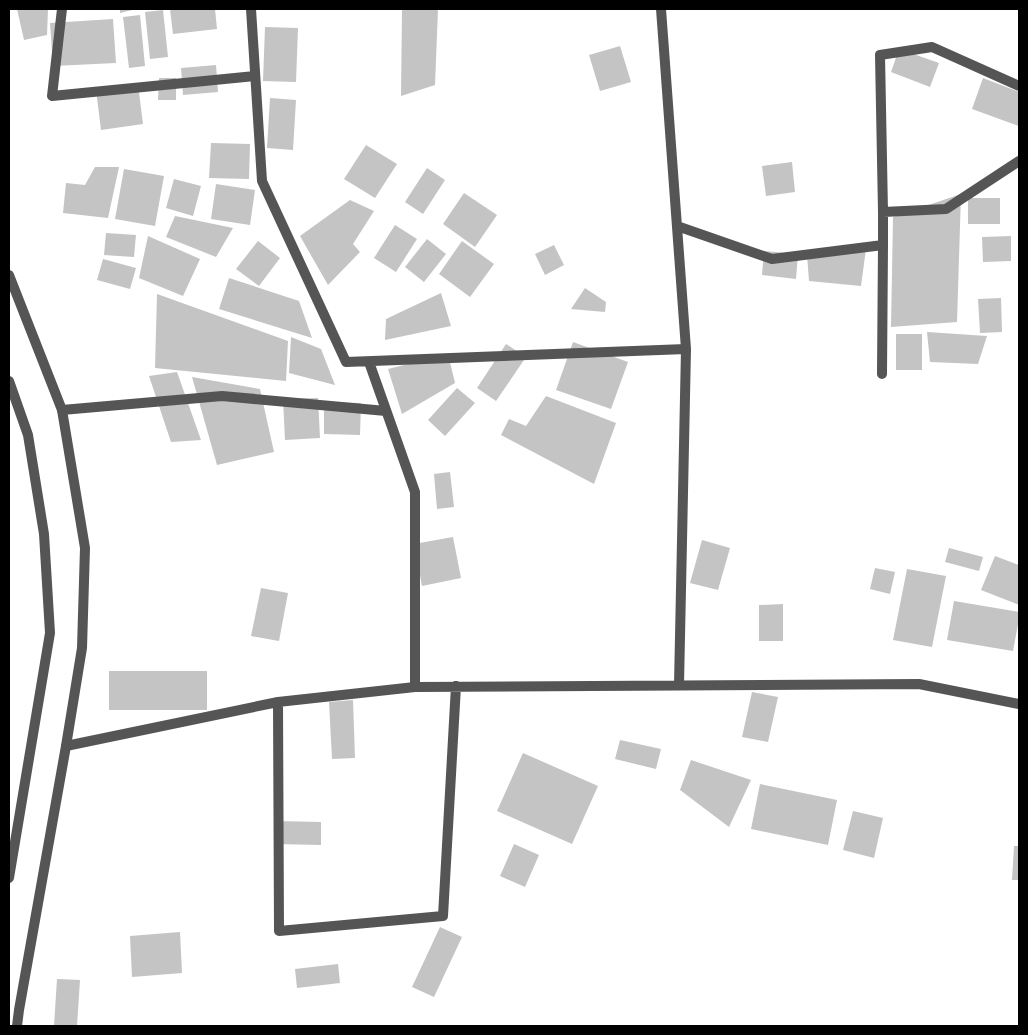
<svg xmlns="http://www.w3.org/2000/svg" width="1028" height="1035" viewBox="0 0 1028 1035" font-family="'Roboto Condensed',sans-serif">
<style>
.building{fill:#c4c4c4}
.lines{fill:none;stroke-linecap:round;stroke-linejoin:round}
.minor{stroke:#555;stroke-width:10}
.tertiary{stroke:#555;stroke-width:10}
</style>
<rect width="100%" height="100%" fill="#fff"/>
<!-- building -->
<path class="building" d="M17,9H48L47,35L24,40Z
M120,9H136L120,13Z
M170,9H215L217,29L173,34Z
M402,9H438L435,85L401,96Z
M163,10L168,57L150,59L145,12Z
M140,15L145,66L129,68L123,17Z
M113,19L116,63L53,66L50,23Z
M265,27L298,28L296,82L263,81Z
M620,46L631,82L600,91L589,55Z
M899,49L939,63L930,87L891,72Z
M216,65L218,92L183,95L181,68Z
M159,78H176V100H158Z
M983,78L1019,92V126L972,109Z
M138,85L143,124L101,130L96,90Z
M270,98L296,100L293,150L267,148Z
M211,143L250,144L249,179L209,178Z
M366,145L397,164L375,198L344,179Z
M792,162L795,192L766,196L762,166Z
M95,167H119L108,218L63,213L66,183L85,185Z
M427,168L445,180L423,214L405,202Z
M124,169L164,176L155,226L115,219Z
M174,179L201,186L193,216L166,208Z
M216,184L255,190L250,225L211,219Z
M464,193L497,215L475,247L443,224Z
M961,194L957,322L891,327L893,217Z
M968,198H1000V224H968Z
M350,200L374,211L353,244L360,252L328,285L300,236Z
M175,216L233,228L216,257L166,237Z
M395,225L417,239L396,272L374,258Z
M106,233L136,235L134,257L104,255Z
M148,236L200,259L183,296L139,278Z
M1011,236V261L983,262L982,237Z
M427,239L446,254L424,282L405,267Z
M258,241L280,258L259,286L236,269Z
M462,241L494,264L470,297L439,274Z
M554,245L564,265L545,275L535,254Z
M866,249L861,286L809,281L807,255Z
M764,251L798,254L796,279L762,275Z
M103,259L136,268L130,289L97,280Z
M229,278L299,301L312,338L219,309Z
M585,288L606,302L605,312L571,309Z
M441,293L451,326L385,340L386,319Z
M157,294L288,341L286,381L155,368Z
M1001,298L1002,332L980,333L978,299Z
M927,332L987,336L978,364L930,362Z
M896,334H922V370H896Z
M291,337L321,349L335,385L289,373Z
M573,342L628,362L611,409L556,390Z
M506,344L526,357L496,401L477,388Z
M448,354L455,383L402,414L388,369Z
M177,372L201,440L171,442L149,376Z
M192,377L260,389L274,452L217,465Z
M457,388L475,403L445,436L428,420Z
M546,396L616,423L594,484L501,435L509,419L526,426Z
M318,398L320,438L285,440L283,399Z
M324,402L361,403L360,435L324,434Z
M450,472L454,507L437,509L434,474Z
M453,537L461,578L422,586L414,544Z
M702,540L730,548L718,590L690,583Z
M949,548L983,557L979,571L945,562Z
M995,556L1019,565V605L981,590Z
M875,568L895,572L890,594L870,589Z
M907,569L946,576L932,647L893,640Z
M261,588L288,593L279,641L251,636Z
M954,601L1019,612V619L1013,651L947,640Z
M783,604V641H759V605Z
M109,671H207V710H109Z
M752,692L778,697L768,742L742,737Z
M353,700L355,758L332,759L329,702Z
M620,740L661,749L656,769L615,759Z
M523,753L598,786L572,844L497,811Z
M691,760L751,780L729,827L680,790Z
M760,784L837,800L828,845L751,829Z
M853,811L883,818L874,858L843,850Z
M276,821L321,822V845L276,844Z
M514,844L539,855L525,887L500,876Z
M1014,846H1019V880H1012Z
M440,927L462,937L434,997L412,987Z
M180,932L182,973L132,977L130,936Z
M338,964L340,983L297,988L295,969Z
M57,979L80,980L77,1026H54Z"/>
<g class="lines">
<!-- minor -->
<path class="minor" d="M62,9L52,96L255,76
M251,9L262,181L346,362L686,349L661,9
M1019,86L932,47L880,55L883,212L946,209L1019,161
M677,226L772,259L883,245V212
M369,362L415,492V687
M882,374L883,245
M62,410L222,396L386,411
M679,685L686,349
M278,702L279,931L443,916L456,686
M66,746L278,702L415,687L919,684L1019,704"/>
<!-- tertiary -->
<path class="tertiary" d="M9,275L62,410L85,548L82,648L66,746L19,1010L17,1026
M9,381L28,435L44,534L50,633L9,878"/>
</g>
<!-- border -->
<rect width="1028" height="1035" fill="none" stroke="#000000" stroke-width="20"/>
</svg>
